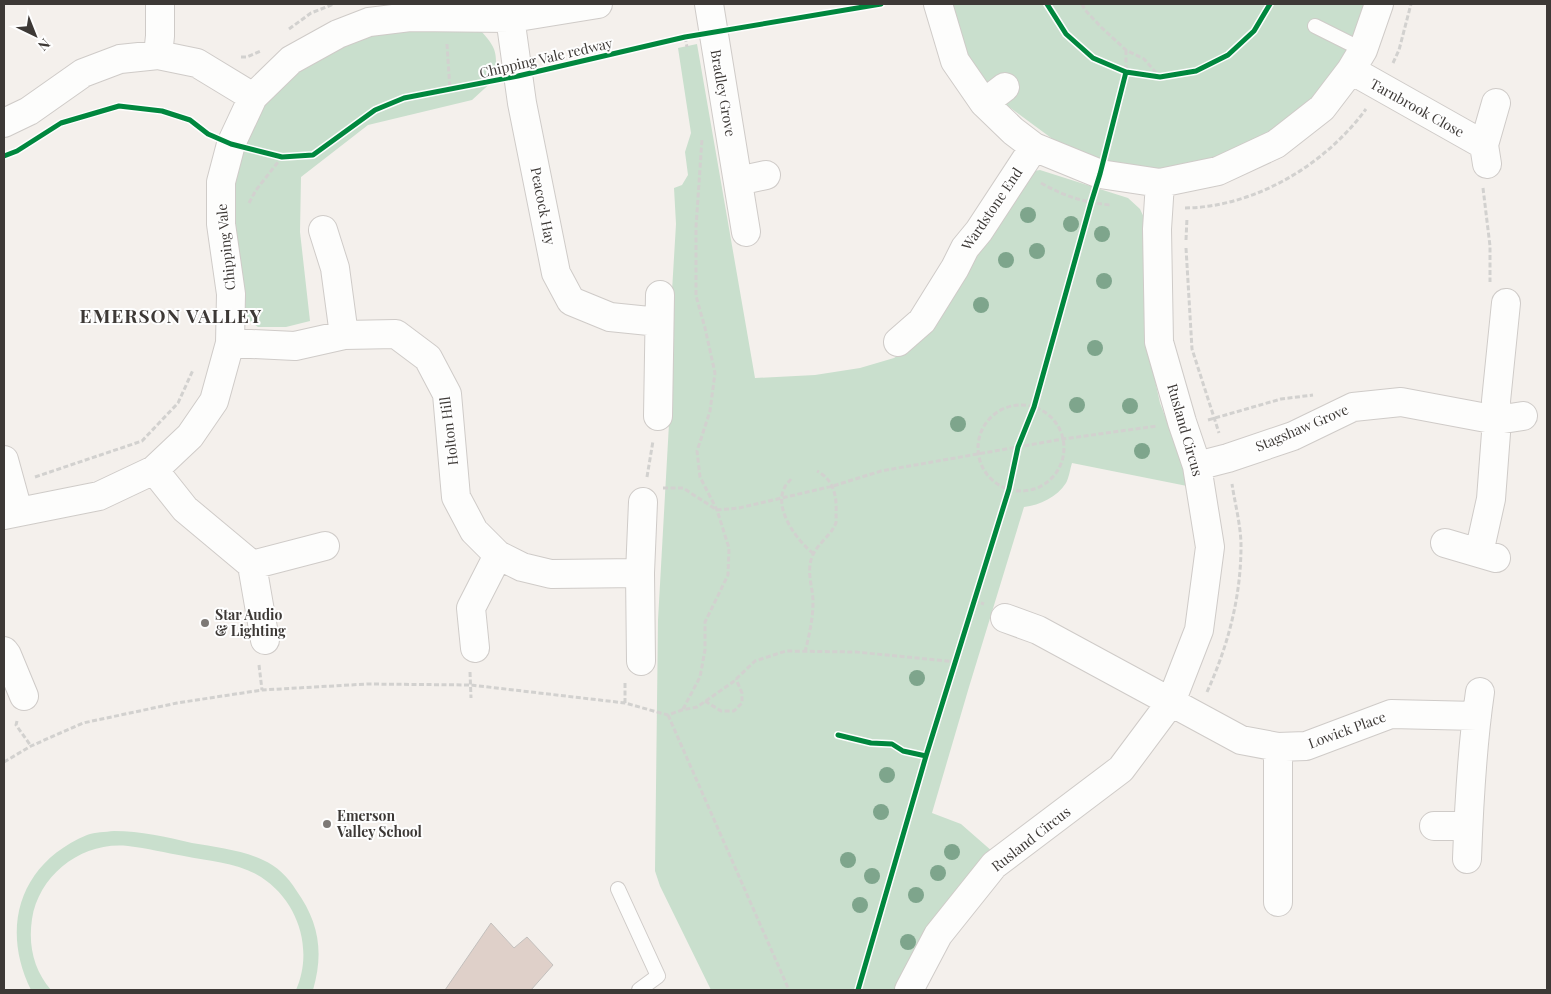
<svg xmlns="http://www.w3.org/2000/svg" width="1551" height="994" viewBox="0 0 1551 994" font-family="'Playfair Display',serif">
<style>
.green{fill:#c9dfcd}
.building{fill:#dfd0c9;stroke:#c3c0bd}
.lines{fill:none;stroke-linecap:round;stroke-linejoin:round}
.lane-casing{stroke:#cfcbc8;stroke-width:16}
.street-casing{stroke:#cfcbc8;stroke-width:30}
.path{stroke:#d2d1cf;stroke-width:3;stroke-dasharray:5 2.5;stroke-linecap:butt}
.lane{stroke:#fdfdfc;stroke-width:14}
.street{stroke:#fdfdfc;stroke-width:28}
.cycleway-casing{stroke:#fefefe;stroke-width:8}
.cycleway{stroke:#00873e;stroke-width:5}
.tree{fill:#7ea58c}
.poi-dot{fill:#7d7976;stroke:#fefefe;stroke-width:2}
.labels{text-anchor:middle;stroke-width:4;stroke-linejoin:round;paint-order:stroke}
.street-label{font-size:14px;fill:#3d3936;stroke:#fefefe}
.poi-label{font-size:14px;font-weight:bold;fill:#3d3936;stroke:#fefefe;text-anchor:start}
.district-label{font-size:19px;font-weight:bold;letter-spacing:1px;fill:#3d3936;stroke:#fefefe}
</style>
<rect width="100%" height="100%" fill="#f4f0ec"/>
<!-- green -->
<path class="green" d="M953,4H1375L1315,104L1218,171L1100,174L970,78Z
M412,29H479C498,49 497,53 495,79L472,100L368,125L301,177L300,232L310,321L286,327H258L246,318L231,243L237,153L266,95L308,58L353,37Z
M697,44L755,378L815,375L860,368L894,358L921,338L1028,172L1040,170L1128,198L1140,209L1145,220L1146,339L1160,403L1184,466L1187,486L1072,463C1070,469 1069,478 1066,483C1057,497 1040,505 1024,507L969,687L932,813L961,824L993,852L922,940L895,990H711L660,886L655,871L658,620L671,388L672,291L676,224L674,188L682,185L688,175L685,152L691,133L678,48Z
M114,831C141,831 166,837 192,843C215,847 242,850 263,860C277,866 288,877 296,890C319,922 324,952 313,990H296C314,949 298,901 261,877C239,863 209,861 184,856C166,853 147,848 128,846C83,841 39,874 32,919C28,946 34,970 51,990H31C0,927 20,863 87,835C95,832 105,832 114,831Z"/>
<!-- building -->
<path class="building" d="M491,923L514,948L527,937L553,965L531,990H445Z"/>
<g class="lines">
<defs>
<path id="lane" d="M1315,26L1363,50
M618,889L658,976L639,990"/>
<path id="street" d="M709,4L746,232
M938,4L955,61L984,103L1013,131L1034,147L1100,174L1160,183L1218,171L1276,144L1322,108L1351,70L1363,50L1379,4
M510,17L522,103L556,273L571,301L610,317L659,322
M158,55L160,36V4
M1351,70L1484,145
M984,103L1005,87
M4,123L29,111L83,73L120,59L158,55L197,63L253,97
M1487,164L1484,145L1496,103
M738,181L766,175
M323,230L335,268L344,335
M898,342L922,321L955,268L965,248L979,231L1034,147
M230,343L295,346L344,335L396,334L428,358L447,394L456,497L474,531L498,555L522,567L551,574L640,573
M658,416L660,295
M4,460L18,511
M1197,466L1228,458L1293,436L1353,407L1401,402L1497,420L1523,416
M154,470L185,509L252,565L325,546
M4,515L99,496L154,470L190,436L214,401L230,343L231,294L221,224V182L231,144L253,97L291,60L338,34L369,22L410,17L512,18L598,4
M1445,543L1496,558
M1479,553L1491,499L1497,420L1496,401L1506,303
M252,565L265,640
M1005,618L1038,630L1241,740L1278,747L1306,746L1391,714L1477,716
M475,648L471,608L498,555
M4,651L7,655L24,696
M641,661L640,573L643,502
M1278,747V902
M1434,826H1468
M1467,859C1469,803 1472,747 1480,692
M909,990L938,935L994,865L1121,769L1171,702L1199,630L1210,547L1197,466L1182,422L1159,342L1157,229L1160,183"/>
</defs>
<!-- lane casing -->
<use href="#lane" class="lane-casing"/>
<!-- street casing -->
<use href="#street" class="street-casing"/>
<!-- path -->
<path class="path" d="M1082,4L1085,10L1102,28L1126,50L1144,59L1160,77
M289,29L311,13L334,4
M685,37L687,47
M447,44L450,91
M1126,50V72
M241,57H247L261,51
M1393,63L1399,50L1411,4
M1041,183C1064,196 1085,203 1111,205
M1483,188L1490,246V282
M249,203L256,190L282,157
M1185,208C1255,207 1325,165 1366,109
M1186,240L1187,218
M1186,248L1192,349L1219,433
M978 448a43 43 0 1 1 86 0a43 43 0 1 1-86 0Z
M1208,420L1281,399L1313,395
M35,477L142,441L178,403L193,370
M647,477L653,441
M791,479C789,482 785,485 784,489C774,510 798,542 814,554
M663,488H683L717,510L739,508L833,486L881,471L1063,439L1157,426
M974,600L984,604
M805,652C809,636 813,619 813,602C813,588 807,575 811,560C815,545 829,538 835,525C837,522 836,517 836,514C837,496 834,480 817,471
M259,665L262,690
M470,672L471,698
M1207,692C1228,646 1241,597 1241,546C1241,526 1235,504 1232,484
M705,701L721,711H734L742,703V693L736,679
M625,703V681
M683,709L700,677L705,650V622L728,575L729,548L717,510L700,477L697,451L710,411L715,373L705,328L696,296V227L702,139
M668,715L789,990
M17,721L16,725L31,746
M4,762L31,746L83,723L177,703L262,690L367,684L471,685L625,703L668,715L682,710L697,707L733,682L755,661L786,651L856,652L956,662"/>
<!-- lane -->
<use href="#lane" class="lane"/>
<!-- street -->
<use href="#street" class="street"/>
<defs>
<path id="cycleway" d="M1047,4L1066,34L1093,58L1126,72L1160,77L1196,71L1228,55L1254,31L1270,4
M4,156L17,151L61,123L119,106L162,111L190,120L208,134L231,144L282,157L313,155L375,110L404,98L518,76L685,37L881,4
M838,735L871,743L892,744L903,751L926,756
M858,990L926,756L1009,489L1018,447L1034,407L1091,203L1100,174L1126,72"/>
</defs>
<!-- cycleway casing -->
<use href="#cycleway" class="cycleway-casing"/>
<!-- cycleway -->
<use href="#cycleway" class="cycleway"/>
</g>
<!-- trees -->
<g class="tree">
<circle cx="1028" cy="215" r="8"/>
<circle cx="1071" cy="224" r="8"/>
<circle cx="1102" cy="234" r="8"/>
<circle cx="1037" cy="251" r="8"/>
<circle cx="1006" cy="260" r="8"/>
<circle cx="1104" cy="281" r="8"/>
<circle cx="981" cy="305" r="8"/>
<circle cx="1095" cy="348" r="8"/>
<circle cx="1077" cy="405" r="8"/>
<circle cx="1130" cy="406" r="8"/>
<circle cx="958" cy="424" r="8"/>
<circle cx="1142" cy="451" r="8"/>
<circle cx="917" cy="678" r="8"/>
<circle cx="887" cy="775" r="8"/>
<circle cx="881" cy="812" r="8"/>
<circle cx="952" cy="852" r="8"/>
<circle cx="848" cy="860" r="8"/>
<circle cx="938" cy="873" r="8"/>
<circle cx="872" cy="876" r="8"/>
<circle cx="916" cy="895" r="8"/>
<circle cx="860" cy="905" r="8"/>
<circle cx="908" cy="942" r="8"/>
</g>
<!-- markers -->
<g class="poi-dot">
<circle cx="205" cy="623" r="5"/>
<circle cx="327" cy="824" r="5"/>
</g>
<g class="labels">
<!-- street labels -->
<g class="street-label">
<text transform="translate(546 58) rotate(-13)" y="5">Chipping Vale redway</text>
<text transform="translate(723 93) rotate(80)" y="5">Bradley Grove</text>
<text transform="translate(1417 108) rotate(29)" y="5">Tarnbrook Close</text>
<text transform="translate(543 206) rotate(79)" y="5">Peacock Hay</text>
<text transform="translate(992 209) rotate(-56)" y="5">Wardstone End</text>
<text transform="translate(226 247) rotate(-96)" y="5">Chipping Vale</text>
<text transform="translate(1302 428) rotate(-23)" y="5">Stagshaw Grove</text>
<text transform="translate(1185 430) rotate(74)" y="5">Rusland Circus</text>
<text transform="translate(449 431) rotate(-97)" y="5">Holton Hill</text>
<text transform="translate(1347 730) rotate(-20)" y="5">Lowick Place</text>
<text transform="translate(1031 839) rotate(-38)" y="5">Rusland Circus</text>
</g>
<!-- poi labels -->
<g class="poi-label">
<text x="215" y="620">Star Audio<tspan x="215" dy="16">&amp; Lighting</tspan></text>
<text x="337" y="821">Emerson<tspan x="337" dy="16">Valley School</tspan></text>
</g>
<!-- district labels -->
<g class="district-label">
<text x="171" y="323">EMERSON VALLEY</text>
</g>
</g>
<!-- border -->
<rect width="1551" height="994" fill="none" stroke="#3d3936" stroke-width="10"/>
<!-- north arrow -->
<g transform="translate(35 35) rotate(137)" stroke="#fefefe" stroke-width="4" paint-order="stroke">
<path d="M0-4L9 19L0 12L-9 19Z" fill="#3d3936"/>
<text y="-8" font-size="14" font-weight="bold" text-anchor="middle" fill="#3d3936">N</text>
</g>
</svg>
